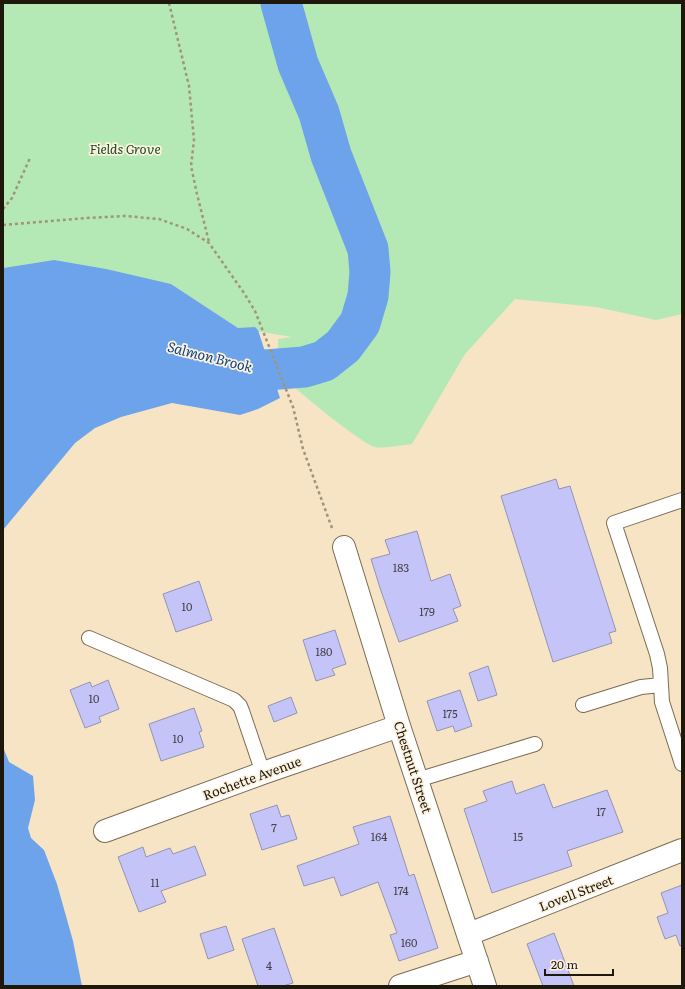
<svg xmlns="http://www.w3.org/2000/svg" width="685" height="989" viewBox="0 0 685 989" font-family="Literata,serif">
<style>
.green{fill:#b4e9b6}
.water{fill:#6da3eb}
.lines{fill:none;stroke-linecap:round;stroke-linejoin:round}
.river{stroke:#6da3eb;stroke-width:41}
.building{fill:#c4c4f8;stroke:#9394b3}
.lane-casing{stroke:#7b6c50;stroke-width:16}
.street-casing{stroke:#7b6c50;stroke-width:24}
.path{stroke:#a1937c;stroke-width:2.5;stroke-dasharray:3 3;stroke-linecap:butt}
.lane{stroke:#fff;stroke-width:14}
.street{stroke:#fff;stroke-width:22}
.labels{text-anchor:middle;stroke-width:3.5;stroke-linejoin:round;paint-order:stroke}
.number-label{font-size:11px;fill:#484247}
.park-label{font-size:13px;font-style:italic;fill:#15481d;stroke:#fdf2df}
.street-label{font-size:13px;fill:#1e170c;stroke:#fdf2df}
.water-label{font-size:14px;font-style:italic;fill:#0b4382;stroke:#fdf2df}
</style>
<rect width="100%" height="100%" fill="#f6e4c5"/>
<!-- green -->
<path class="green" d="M3,3H682V314L656,320L596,307L515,299L465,354L412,444C403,445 382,449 375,447C365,446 287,384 283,375C278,364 278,351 278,339L292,337L238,328L171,284L54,260L3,268Z"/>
<!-- water -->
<path class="water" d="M54,260L106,269L171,284L238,328L255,327L258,330L280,398L258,409L240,415L172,403L121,417L95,428L75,443L3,530V268Z
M3,743V747L9,762L33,776L35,800L28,828L31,838L44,850L57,884L73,941L82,986H3Z"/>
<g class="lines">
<!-- river -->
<path class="river" d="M217,359L241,367L266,370L304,367L324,361L343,346L360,323L368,296L370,272L368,249L331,155L319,113L298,64L281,3"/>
</g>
<!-- building -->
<path class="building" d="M556,479L559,489L570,486L616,631L609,633L612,643L553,662L501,496Z
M417,531L431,581L450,574L461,606L453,609L458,621L399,642L381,591L371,559L390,554L385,540Z
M199,581L212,620L176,632L163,594Z
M335,630L346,664L332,669L335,675L316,681L303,640Z
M488,666L497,695L478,701L469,673Z
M108,680L119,709L99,717L101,722L85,728L70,690L90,682L92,687Z
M460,690L472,726L455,732L453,726L437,731L427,701Z
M291,697L297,713L274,722L268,706Z
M194,708L202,731L199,732L204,747L161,761L149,724Z
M512,781L516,794L544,784L553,808L607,790L623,832L567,851L572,866L492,893L464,809L487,801L483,791Z
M277,805L281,817L289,815L297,839L262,850L250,814Z
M390,816L409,876L414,874L438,948L399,961L390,935L397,933L378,882L341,896L334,877L304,886L297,866L359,844L353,827Z
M195,846L206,875L161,891L166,902L139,912L118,857L143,847L146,857L170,848L173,854Z
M682,885V945L680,946L676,935L665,939L657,917L668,913L661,893Z
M226,926L234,950L208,959L200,934Z
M274,928L293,983L283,986H258L242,939Z
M554,933L574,986H543L527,944Z"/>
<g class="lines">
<defs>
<path id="lane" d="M682,500L614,523L657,654L660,668L662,702L682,764
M89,638L234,700L240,706L242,711L263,773
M583,705L641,687L661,685
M417,780L535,744"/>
<path id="street" d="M344,547L399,726L485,986
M105,831L263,773L399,726
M469,934L682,850
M400,986L477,961"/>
</defs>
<!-- lane casing -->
<use href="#lane" class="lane-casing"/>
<!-- street casing -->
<use href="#street" class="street-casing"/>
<!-- path -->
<path class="path" d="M169,3L189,86L194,140L191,166L197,194L209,242
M3,209L12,198L30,158
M3,225L87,218L125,216L159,219L187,229L209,243L244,293L255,311L293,407L303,449L332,528"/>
<!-- lane -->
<use href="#lane" class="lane"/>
<!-- street -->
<use href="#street" class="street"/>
</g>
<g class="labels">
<!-- number labels -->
<g class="number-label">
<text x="401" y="572">183</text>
<text x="187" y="611">10</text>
<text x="427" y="616">179</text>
<text x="324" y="656">180</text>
<text x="94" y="703">10</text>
<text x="450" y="718">175</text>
<text x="178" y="743">10</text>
<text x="601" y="816">17</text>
<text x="274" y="832">7</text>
<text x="379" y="841">164</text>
<text x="518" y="841">15</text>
<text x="155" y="887">11</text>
<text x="401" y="895">174</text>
<text x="409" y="947">160</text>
<text x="269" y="970">4</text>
</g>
<!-- park labels -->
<g class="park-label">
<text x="125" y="154">Fields Grove</text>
</g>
<!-- street labels -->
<g class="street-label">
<text transform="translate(413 767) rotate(72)" y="5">Chestnut Street</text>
<text transform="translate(252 778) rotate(-20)" y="5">Rochette Avenue</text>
<text transform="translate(576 893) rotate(-21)" y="5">Lovell Street</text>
</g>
<!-- water labels -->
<g class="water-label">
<text transform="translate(210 357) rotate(14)" y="5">Salmon Brook</text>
</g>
</g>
<!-- border -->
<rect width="685" height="989" fill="none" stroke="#1e170c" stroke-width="8"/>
<!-- scale -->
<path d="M545 969v6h68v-6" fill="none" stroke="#1e170c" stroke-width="2"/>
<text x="551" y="969" font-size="12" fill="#1e170c" stroke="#fdf2df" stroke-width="3" paint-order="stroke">20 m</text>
</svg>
